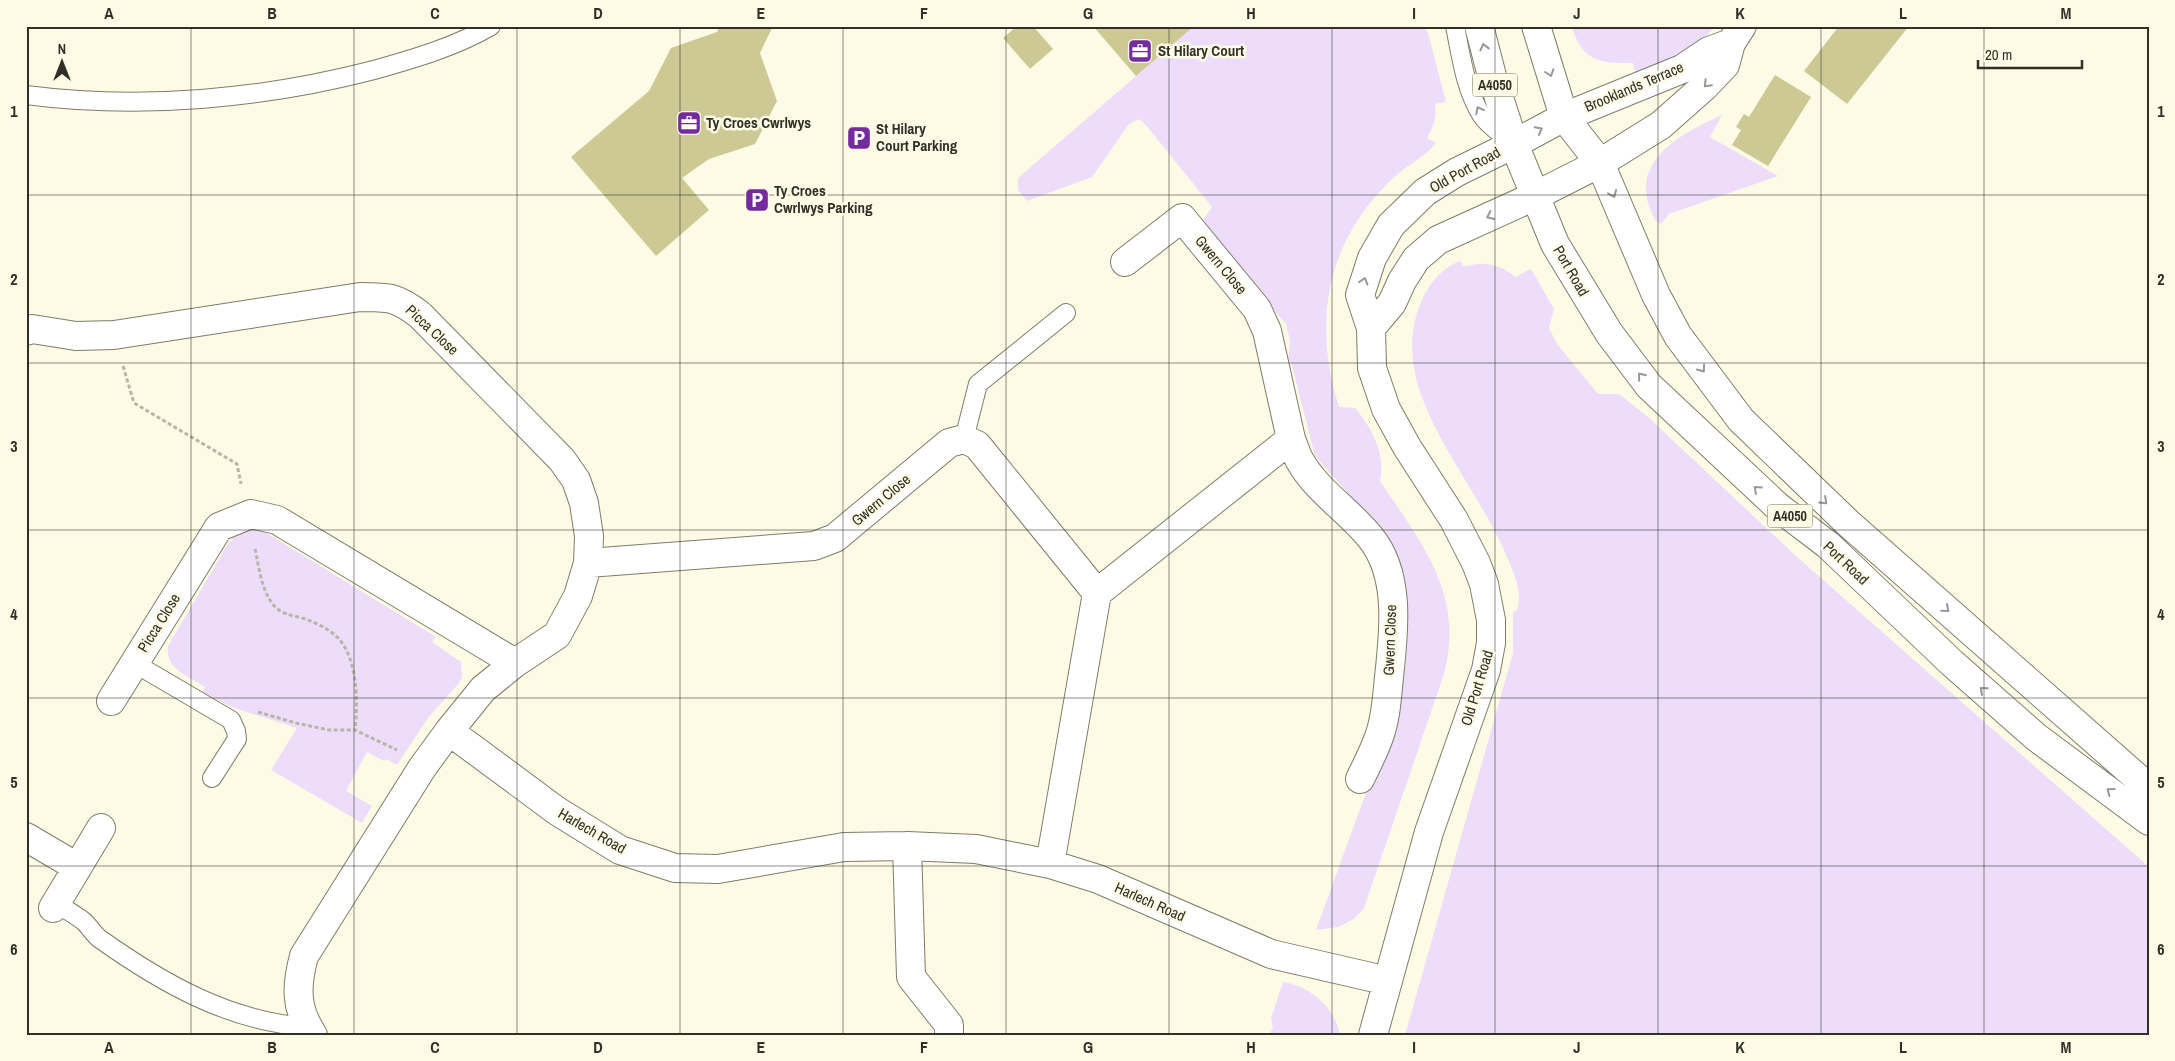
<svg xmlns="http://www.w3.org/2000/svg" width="2175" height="1061" viewBox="0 0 2175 1061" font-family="'Archivo Narrow',sans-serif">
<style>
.green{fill:#edddfa}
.building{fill:#cdc995}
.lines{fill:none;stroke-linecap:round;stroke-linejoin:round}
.service-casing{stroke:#7e7d69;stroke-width:20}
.minor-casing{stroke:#7e7d69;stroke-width:30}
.primary-casing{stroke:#7e7d69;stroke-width:30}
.path{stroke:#b8b7a6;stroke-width:3;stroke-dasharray:4 2.5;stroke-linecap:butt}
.service{stroke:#fff;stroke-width:18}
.minor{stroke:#fff;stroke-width:28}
.primary{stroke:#fff;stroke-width:28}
.oneway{stroke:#989894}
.grid{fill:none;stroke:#313028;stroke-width:1;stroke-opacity:0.55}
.labels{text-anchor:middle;stroke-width:5;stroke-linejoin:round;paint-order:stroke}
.shield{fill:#fdfbe5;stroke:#6e6d61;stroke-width:1}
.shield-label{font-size:14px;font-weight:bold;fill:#313028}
.poi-label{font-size:15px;font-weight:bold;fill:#313028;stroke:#fdfbe5;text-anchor:start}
.street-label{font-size:15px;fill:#313028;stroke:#fdfbe5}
.neatline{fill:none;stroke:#313028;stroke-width:2}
.grid-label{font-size:16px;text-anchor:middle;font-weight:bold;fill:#313028}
</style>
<rect width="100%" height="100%" fill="#fdfbe5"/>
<!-- green -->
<path class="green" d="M1194,26H1423L1428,33L1446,102L1435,104C1437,117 1434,126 1427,138L1436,143C1423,159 1403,167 1389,182C1325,245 1313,324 1339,407L1355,408C1372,428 1386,454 1380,481C1422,544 1465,594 1444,674L1364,908L1354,919L1338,927L1316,930L1382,749L1393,742L1406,661L1408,623L1406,592L1400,571L1344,495L1346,491L1315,456L1291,362H1288L1290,341L1286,324L1208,233L1203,220L1212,207L1146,125L1139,119L1129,124L1092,177L1027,201L1018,190V178Z
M1572,26H1715C1695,52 1665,64 1635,72L1633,63C1601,64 1581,61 1572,26Z
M1722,115L1710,137L1778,176L1669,214L1661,224L1655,220C1651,211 1646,201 1646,190C1644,151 1692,129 1722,115Z
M1460,261L1463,266C1469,267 1472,264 1478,264C1492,263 1505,268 1515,277L1531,269L1554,309L1549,328L1557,344L1598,394H1619L1648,417L1796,556L2149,867V1035H1405L1513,653V612L1517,610C1524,590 1511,568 1504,550C1496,533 1487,516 1477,500C1443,440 1390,372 1422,300C1430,282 1442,268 1460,261Z
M249,528H256L265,532L436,637L432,642L461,662L462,677L459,683L428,718L397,765L386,759L384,761L367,752L346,791L372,806L362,823L271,770L297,728L234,708L202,692L205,687C190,677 164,669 168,646L226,547L235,535Z
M1283,982C1310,986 1335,1007 1340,1035H1269L1273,1028L1271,1018Z"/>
<!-- building -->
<path class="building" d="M720,26H773L760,53L777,101L755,144L709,159L682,178L709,210L656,256L571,157L649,91L671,48L717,32Z
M1017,26H1033L1053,49L1030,69L1003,38Z
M1093,26H1194L1136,76Z
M1839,26H1909L1847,104L1804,71Z
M1775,75L1811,97L1768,166L1732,145L1741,130L1736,127L1744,114L1749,117Z"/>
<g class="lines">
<defs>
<path id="service" d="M1455,26C1461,56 1465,89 1482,116C1489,126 1502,134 1511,142
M26,95C141,110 262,99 374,70C413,59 455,47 491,26
M964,439L978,384L1066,313
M134,663L231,720L236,731L237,739L212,778
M56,903C65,909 74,914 82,920C89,925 93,934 100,939C162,983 230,1022 308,1027"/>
<path id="minor" d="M1564,117L1682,69L1709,51L1731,43
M1600,163L1661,125L1705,86L1725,65L1731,43L1742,26
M1371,328L1392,303L1402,281L1416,259L1438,240L1535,196
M26,331L32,329L76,336L114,335L360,297C389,297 397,297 420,315L562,460L576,480L584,503L589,536L588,563L578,596L557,635L515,663L483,689L449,731L422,768L304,956C296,986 295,1008 313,1035
M1291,439C1294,446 1296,454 1300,461C1317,491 1348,510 1370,537C1401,574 1394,632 1389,677C1387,697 1386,718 1379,737C1374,751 1367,765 1360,779
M588,563L814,546L835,538L949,443L964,439L977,445L1097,593L1050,864
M1097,593L1291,439L1267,331L1257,309L1182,218L1125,262
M111,701L219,527L251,514L277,520L515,663
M449,731L557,811L620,850L675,868L718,869L844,847L907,846L976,849L1050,864L1098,879L1271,954L1388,981
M26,837L77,867
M907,846L911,977L949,1025V1035
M53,908L101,828
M1373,1035L1429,832L1486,670L1491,643V620L1484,584L1476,563L1454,520L1407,447L1386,409L1372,368L1371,328L1360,295L1372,258L1391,225L1425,192L1457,172L1514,144"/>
<path id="primary" d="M1479,26L1492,76L1514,144L1555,244L1609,333L1649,386L1777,506L1828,545L1952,663L2036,737L2149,821
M1536,26L1564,117L1600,163L1656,295L1678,336L1741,420L1848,523L2149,788
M1514,144L1564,117
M1535,196L1600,163"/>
</defs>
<!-- service casing -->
<use href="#service" class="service-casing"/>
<!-- minor casing -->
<use href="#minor" class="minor-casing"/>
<!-- primary casing -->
<use href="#primary" class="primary-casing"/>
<!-- path -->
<path class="path" d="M123,366L134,403L237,464L241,484
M255,549C259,567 261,588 272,603C280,615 293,615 305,619C317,623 329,629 338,638C358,659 358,703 355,730
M258,712L296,723L329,730H355L397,750"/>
<!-- service -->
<use href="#service" class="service"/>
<!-- minor -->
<use href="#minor" class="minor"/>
<!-- primary -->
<use href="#primary" class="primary"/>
</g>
<!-- one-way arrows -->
<defs><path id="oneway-chevron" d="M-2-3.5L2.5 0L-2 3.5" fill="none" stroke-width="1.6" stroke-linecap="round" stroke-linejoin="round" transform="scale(1.25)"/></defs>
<g class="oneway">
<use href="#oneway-chevron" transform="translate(1484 47) rotate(-104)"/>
<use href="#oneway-chevron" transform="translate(1550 73) rotate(72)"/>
<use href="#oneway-chevron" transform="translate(1707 84) rotate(135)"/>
<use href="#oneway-chevron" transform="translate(1479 110) rotate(-118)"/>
<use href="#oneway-chevron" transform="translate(1539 130) rotate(-28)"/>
<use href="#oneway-chevron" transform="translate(1613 194) rotate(67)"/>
<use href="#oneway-chevron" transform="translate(1490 216) rotate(156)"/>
<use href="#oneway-chevron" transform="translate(1364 281) rotate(-73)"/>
<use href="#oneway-chevron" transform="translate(1702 369) rotate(54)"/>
<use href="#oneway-chevron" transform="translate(1641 376) rotate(-129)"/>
<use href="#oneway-chevron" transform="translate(1757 489) rotate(-138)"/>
<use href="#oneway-chevron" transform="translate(1824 501) rotate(43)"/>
<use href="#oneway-chevron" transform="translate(1946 609) rotate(41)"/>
<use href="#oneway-chevron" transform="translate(1983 690) rotate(-139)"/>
<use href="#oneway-chevron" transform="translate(2110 791) rotate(-144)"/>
</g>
<!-- grid -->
<path class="grid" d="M191,26V1035M354,26V1035M517,26V1035M680,26V1035M843,26V1035M1006,26V1035M1169,26V1035M1332,26V1035M1495,26V1035M1658,26V1035M1821,26V1035M1984,26V1035M26,195H2149M26,363H2149M26,530H2149M26,698H2149M26,866H2149"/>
<!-- icons -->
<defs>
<symbol id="office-square" viewBox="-11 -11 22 22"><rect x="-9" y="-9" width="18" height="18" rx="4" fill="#742b9e" stroke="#fdfbe5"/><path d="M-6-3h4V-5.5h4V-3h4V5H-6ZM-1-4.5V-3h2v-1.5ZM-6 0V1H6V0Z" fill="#fff"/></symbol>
<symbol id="parking-square" viewBox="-11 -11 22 22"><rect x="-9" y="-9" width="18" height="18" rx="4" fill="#742b9e" stroke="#fdfbe5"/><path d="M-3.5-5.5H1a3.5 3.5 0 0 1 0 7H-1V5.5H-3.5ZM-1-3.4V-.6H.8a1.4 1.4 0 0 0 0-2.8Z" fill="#fff"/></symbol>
</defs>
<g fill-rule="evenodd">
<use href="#office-square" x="1126" y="37" width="28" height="28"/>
<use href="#office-square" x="675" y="109" width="28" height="28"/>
<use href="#parking-square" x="845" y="124" width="28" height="28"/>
<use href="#parking-square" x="743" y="186" width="28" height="28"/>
</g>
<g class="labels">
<!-- shield labels -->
<g class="shield">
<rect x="1472.5" y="73.5" width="45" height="23" rx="4"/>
<rect x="1767.5" y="504.5" width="45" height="23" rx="4"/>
</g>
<g class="shield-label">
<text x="1495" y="90">A4050</text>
<text x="1790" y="521">A4050</text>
</g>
<!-- poi labels -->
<g class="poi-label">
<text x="1158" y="56">St Hilary Court</text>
<text x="706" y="128">Ty Croes Cwrlwys</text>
<text x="876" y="134">St Hilary<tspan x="876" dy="17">Court Parking</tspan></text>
<text x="774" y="196">Ty Croes<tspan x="774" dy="17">Cwrlwys Parking</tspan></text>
</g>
<!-- street labels -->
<g class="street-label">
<text transform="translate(1634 87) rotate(-23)" y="5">Brooklands Terrace</text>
<text transform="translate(1465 170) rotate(-29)" y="5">Old Port Road</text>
<text transform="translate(1221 265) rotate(50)" y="5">Gwern Close</text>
<text transform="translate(1571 271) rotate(60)" y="5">Port Road</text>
<text transform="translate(432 330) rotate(43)" y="5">Picca Close</text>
<text transform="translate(881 500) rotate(-40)" y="5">Gwern Close</text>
<text transform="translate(1846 563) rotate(43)" y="5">Port Road</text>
<text transform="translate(159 623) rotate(-58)" y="5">Picca Close</text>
<text transform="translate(1390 640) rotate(-88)" y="5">Gwern Close</text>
<text transform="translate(1477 688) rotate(-73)" y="5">Old Port Road</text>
<text transform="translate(592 831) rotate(30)" y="5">Harlech Road</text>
<text transform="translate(1150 902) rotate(24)" y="5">Harlech Road</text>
</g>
</g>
<!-- border -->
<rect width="2175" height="1061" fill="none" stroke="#fdfbe5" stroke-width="55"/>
<!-- north arrow -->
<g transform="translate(62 62)" stroke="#fdfbe5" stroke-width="4" paint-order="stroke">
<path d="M0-4L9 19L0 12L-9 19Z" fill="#313028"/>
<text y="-8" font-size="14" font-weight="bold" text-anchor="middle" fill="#313028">N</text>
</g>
<!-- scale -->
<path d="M1978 60v8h104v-8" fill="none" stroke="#313028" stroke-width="2.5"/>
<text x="1985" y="60" font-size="15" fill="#313028" stroke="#fdfbe5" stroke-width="4" paint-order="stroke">20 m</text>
<rect x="28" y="28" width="2120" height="1006" class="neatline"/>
<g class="grid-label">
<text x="109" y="19">A</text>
<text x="272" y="19">B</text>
<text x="435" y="19">C</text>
<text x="598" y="19">D</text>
<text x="761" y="19">E</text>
<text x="924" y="19">F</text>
<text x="1088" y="19">G</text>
<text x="1251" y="19">H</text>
<text x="1414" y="19">I</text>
<text x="1577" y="19">J</text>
<text x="1740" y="19">K</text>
<text x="1903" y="19">L</text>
<text x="2066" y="19">M</text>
<text x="14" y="117">1</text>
<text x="2161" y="117">1</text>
<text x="14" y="285">2</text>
<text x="2161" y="285">2</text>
<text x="14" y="452">3</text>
<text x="2161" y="452">3</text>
<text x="14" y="620">4</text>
<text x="2161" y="620">4</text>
<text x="14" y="788">5</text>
<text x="2161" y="788">5</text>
<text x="14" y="955">6</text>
<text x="2161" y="955">6</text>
<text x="109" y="1053">A</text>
<text x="272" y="1053">B</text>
<text x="435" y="1053">C</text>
<text x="598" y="1053">D</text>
<text x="761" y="1053">E</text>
<text x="924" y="1053">F</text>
<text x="1088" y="1053">G</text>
<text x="1251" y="1053">H</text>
<text x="1414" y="1053">I</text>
<text x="1577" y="1053">J</text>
<text x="1740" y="1053">K</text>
<text x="1903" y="1053">L</text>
<text x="2066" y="1053">M</text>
</g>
</svg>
